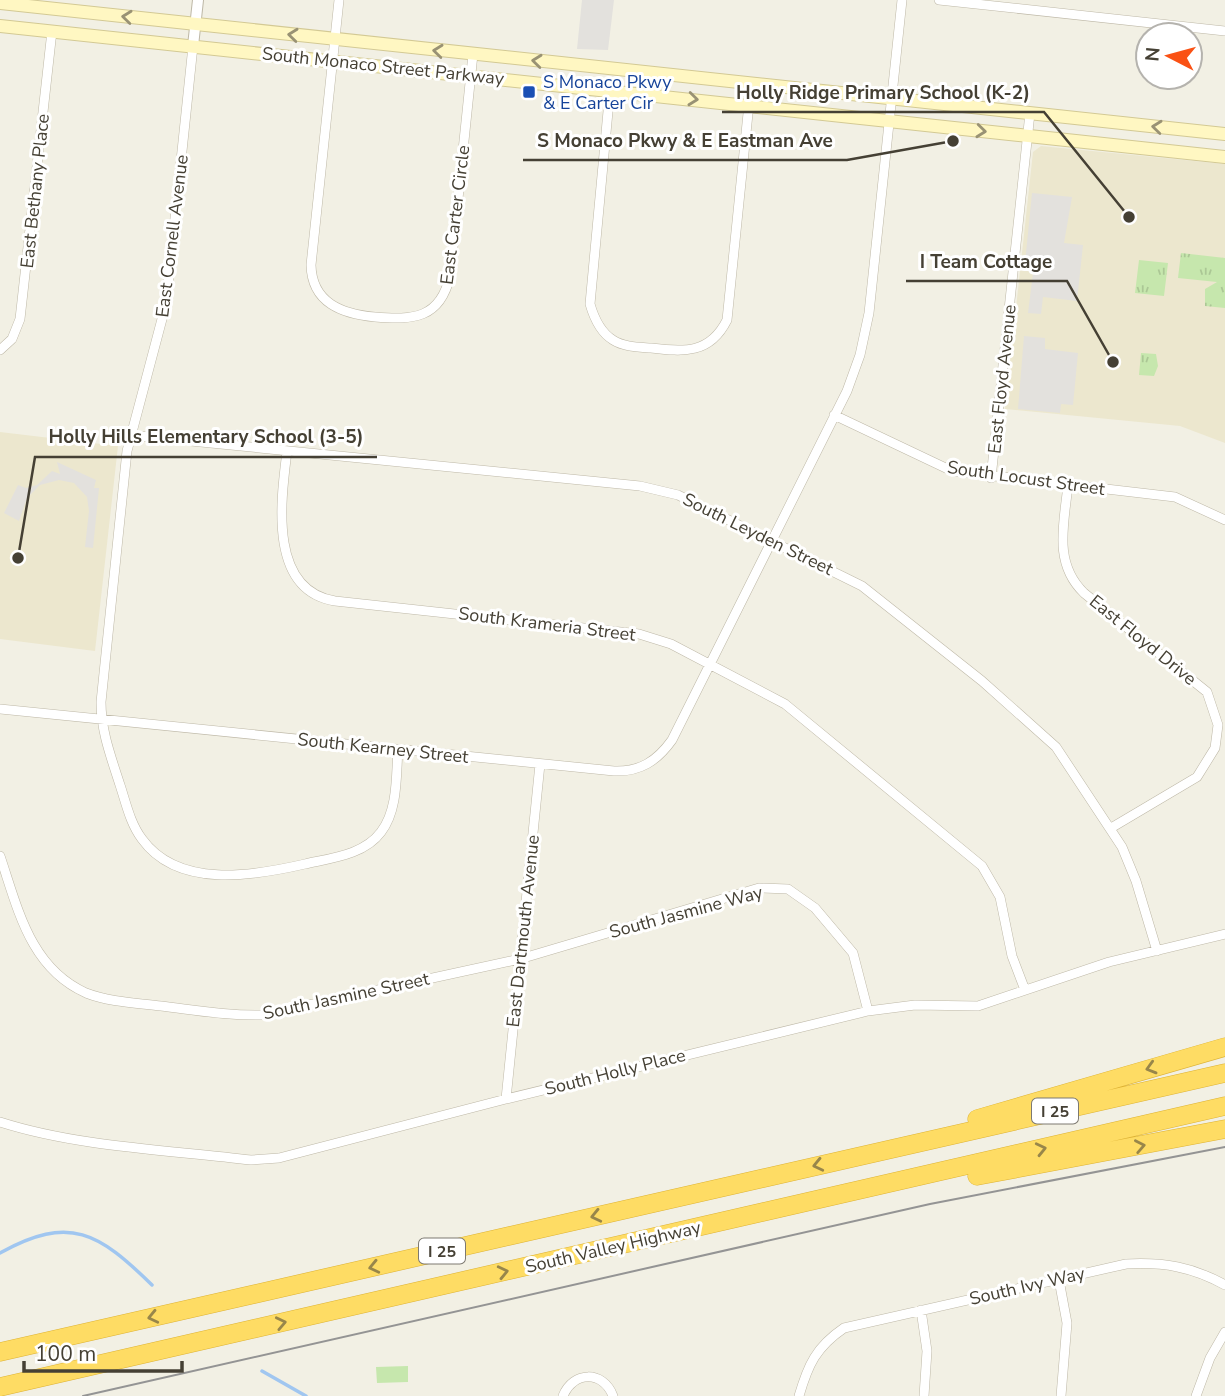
<svg xmlns="http://www.w3.org/2000/svg" width="1225" height="1396" viewBox="0 0 1225 1396" font-family="'Nunito Sans',sans-serif">
<style>
.education{fill:#ece7ce}
.park{fill:url(#park-tufts)}
.pitch{fill:#c6e7ad}
.parking{fill:#e3e1dd}
.lines{fill:none;stroke-linecap:round;stroke-linejoin:round}
.stream{stroke:#a0c6f0;stroke-width:3.5}
.minor-casing{stroke:#beb8a7;stroke-width:10}
.tertiary-casing{stroke:#beb8a7;stroke-width:12}
.secondary-casing{stroke:#d3c994;stroke-width:14}
.motorway-casing{stroke:#ddb234;stroke-width:19}
.minor{stroke:#fff;stroke-width:9}
.tertiary{stroke:#fff;stroke-width:10}
.secondary{stroke:#fff7c2;stroke-width:12}
.motorway{stroke:#fedc64;stroke-width:18}
.tram{stroke:#949494;stroke-width:2}
.oneway{stroke:#999274}
.oneway2{stroke:#98864a}
.transit-dot{fill:#1a4fb4;stroke:#fff;stroke-width:2.5}
.labels{text-anchor:middle;stroke-width:6;stroke-linejoin:round;paint-order:stroke}
.shield{fill:#fff;stroke:#7d7971;stroke-width:2}
.shield-label{font-size:16px;font-weight:bold;fill:#454034}
.street-label{font-size:18px;fill:#454034;stroke:#fff}
.transit-label{font-size:18px;fill:#164399;stroke:#fff;text-anchor:start}
.leader{fill:none;stroke:#454034;stroke-width:2.5}
.callout-dot{fill:#454034;stroke:#fff;stroke-width:2.5}
.callout-label{font-size:19px;text-anchor:middle;font-weight:bold;fill:#454034;stroke:#fff;stroke-width:6;stroke-linejoin:round;paint-order:stroke}
</style>
<defs>
<pattern id="park-tufts" width="24" height="20" patternUnits="userSpaceOnUse" patternTransform="scale(1.75)"><rect width="24" height="20" fill="#c6e7ad"/><path d="M3 7l-1-3M5 7V3M7 7l1-3M15 17l-1-3M17 17v-4M19 17l1-3" fill="none" stroke="#abc795"/></pattern>
</defs>
<rect width="100%" height="100%" fill="#f2f0e4"/>
<!-- education -->
<path class="education" d="M1041,146L1225,164V443L1180,426L1005,409L1033,152Z
M0,432L118,446L95,651L0,639Z"/>
<!-- park -->
<path class="park" d="M1181,253L1225,258V308L1205,306V289L1217,282L1178,278Z
M1139,260L1168,263L1164,296L1135,293Z
M1141,353L1156,354L1158,366L1154,376L1139,375Z"/>
<!-- pitch -->
<path class="pitch" d="M408,1366V1382L377,1383L376,1367Z"/>
<!-- parking -->
<path class="parking" d="M582,0H614L608,50L577,49Z
M1032,193L1072,197L1064,243L1083,245L1077,301L1043,297L1041,314L1028,313L1034,265L1025,263Z
M1024,336L1045,338V349L1078,353L1073,405L1061,404L1060,413L1018,409Z
M57,462L96,480L94,488H99L93,548L85,547L89,511L87,497L74,483L59,480L40,485L27,498L19,521L4,513L18,485L26,488L37,485L52,471L60,474Z"/>
<g class="lines">
<!-- stream -->
<path class="stream" d="M0,1253C70,1214 99,1233 152,1285
M262,1371L306,1396"/>
<defs>
<path id="minor" d="M339,0L311,265C312,303 342,314 375,317C413,320 440,319 450,276L473,54
M939,0L1225,31
M193,46L166,304L127,451L101,702C101,731 111,757 120,785C126,803 130,823 142,839C178,889 253,876 305,864C331,858 364,855 381,832C398,810 396,776 398,750
M610,90L590,304C594,318 600,332 613,340C624,347 638,347 651,348C684,352 710,354 727,320L751,84
M0,350L12,339L20,319L52,31
M834,415L952,471L1175,497L1225,520
M130,435L640,486L678,495L862,586L982,681L1056,747L1122,847L1136,881L1157,951
M287,451C281,500 268,590 335,601L639,634L671,644L785,704L982,866L1000,897L1012,956L1025,990
M991,478L1030,113
M1068,485C1064,524 1053,563 1084,593L1207,692L1218,725L1215,748L1197,777L1111,828
M0,709L614,771C640,772 657,761 672,740L847,391L860,355L869,313L902,0
M0,856C18,909 30,968 86,993C109,1002 137,1003 161,1006C195,1010 228,1016 263,1015L520,959L759,888L788,889L815,908L853,953L868,1011
M506,1099L540,764
M0,1122C78,1147 170,1150 251,1160L279,1158L506,1099L868,1011L915,1005L978,1006L1109,962L1225,934
M1059,1280L1067,1323L1061,1396
M921,1310L927,1351L924,1396
M563,1396C573,1371 603,1370 613,1396
M799,1396C808,1365 816,1347 844,1328L1126,1264C1164,1262 1193,1267 1225,1285
M1196,1396L1210,1358L1225,1332"/>
<path id="tertiary" d="M193,46L198,0"/>
<path id="secondary" d="M0,3L1225,134
M0,26L1225,157"/>
<path id="motorway" d="M977,1119L1225,1047
M977,1176L1225,1129
M0,1352L1225,1073
M0,1387L1225,1106"/>
</defs>
<!-- minor casing -->
<use href="#minor" class="minor-casing"/>
<!-- tertiary casing -->
<use href="#tertiary" class="tertiary-casing"/>
<!-- secondary casing -->
<use href="#secondary" class="secondary-casing"/>
<!-- motorway casing -->
<use href="#motorway" class="motorway-casing"/>
<!-- minor -->
<use href="#minor" class="minor"/>
<!-- tertiary -->
<use href="#tertiary" class="tertiary"/>
<!-- secondary -->
<use href="#secondary" class="secondary"/>
<!-- motorway -->
<use href="#motorway" class="motorway"/>
<!-- tram -->
<path class="tram" d="M83,1396L930,1204L1225,1147"/>
</g>
<!-- one-way arrows -->
<defs><path id="oneway-chevron" d="M-2-3.5L2.5 0L-2 3.5" fill="none" stroke-width="1.6" stroke-linecap="round" stroke-linejoin="round" transform="scale(1.75)"/></defs>
<g class="oneway">
<use href="#oneway-chevron" transform="translate(127 17) rotate(-174)"/>
<use href="#oneway-chevron" transform="translate(293 35) rotate(-174)"/>
<use href="#oneway-chevron" transform="translate(438 51) rotate(-174)"/>
<use href="#oneway-chevron" transform="translate(537 61) rotate(-174)"/>
<use href="#oneway-chevron" transform="translate(693 99) rotate(6)"/>
<use href="#oneway-chevron" transform="translate(1157 127) rotate(-174)"/>
<use href="#oneway-chevron" transform="translate(981 131) rotate(6)"/>
</g>
<g class="oneway2">
<use href="#oneway-chevron" transform="translate(1151 1068) rotate(164)"/>
<use href="#oneway-chevron" transform="translate(1140 1146) rotate(-11)"/>
<use href="#oneway-chevron" transform="translate(1041 1149) rotate(-13)"/>
<use href="#oneway-chevron" transform="translate(818 1165) rotate(167)"/>
<use href="#oneway-chevron" transform="translate(596 1216) rotate(167)"/>
<use href="#oneway-chevron" transform="translate(374 1267) rotate(167)"/>
<use href="#oneway-chevron" transform="translate(503 1272) rotate(-13)"/>
<use href="#oneway-chevron" transform="translate(153 1317) rotate(167)"/>
<use href="#oneway-chevron" transform="translate(281 1323) rotate(-12)"/>
</g>
<!-- markers -->
<rect class="transit-dot" x="522" y="85" width="14" height="14" rx="3.5"/>
<g class="labels">
<!-- shield labels -->
<g class="shield">
<rect x="1032" y="1098.5" width="46" height="25" rx="5"/>
<rect x="419" y="1238.5" width="46" height="25" rx="5"/>
</g>
<g class="shield-label">
<text x="1055" y="1117">I 25</text>
<text x="442" y="1257">I 25</text>
</g>
<!-- street labels -->
<g class="street-label">
<text transform="translate(383 66) rotate(6)" y="6">South Monaco Street Parkway</text>
<text transform="translate(35 191) rotate(-84)" y="6">East Bethany Place</text>
<text transform="translate(455 215) rotate(-83)" y="6">East Carter Circle</text>
<text transform="translate(172 236) rotate(-83)" y="6">East Cornell Avenue</text>
<text transform="translate(1002 379) rotate(-84)" y="6">East Floyd Avenue</text>
<text transform="translate(1026 478) rotate(8)" y="6">South Locust Street</text>
<text transform="translate(758 534) rotate(26)" y="6">South Leyden Street</text>
<text transform="translate(547 624) rotate(7)" y="6">South Krameria Street</text>
<text transform="translate(1143 640) rotate(39)" y="6">East Floyd Drive</text>
<text transform="translate(383 748) rotate(6)" y="6">South Kearney Street</text>
<text transform="translate(686 912) rotate(-15)" y="6">South Jasmine Way</text>
<text transform="translate(523 931) rotate(-84)" y="6">East Dartmouth Avenue</text>
<text transform="translate(346 996) rotate(-12)" y="6">South Jasmine Street</text>
<text transform="translate(615 1072) rotate(-14)" y="6">South Holly Place</text>
<text transform="translate(613 1247) rotate(-13)" y="6">South Valley Highway</text>
<text transform="translate(1027 1286) rotate(-13)" y="6">South Ivy Way</text>
</g>
<!-- transit labels -->
<g class="transit-label">
<text x="543" y="88">S Monaco Pkwy<tspan x="543" dy="21">&amp; E Carter Cir</tspan></text>
</g>
</g>
<!-- callouts -->
<path class="leader" d="M1129 217L1044 112H722M953 141L847 160H523M1113 362L1067 281H906M18 558L35 457H377"/>
<g class="callout-dot">
<circle cx="1129" cy="217" r="7"/>
<circle cx="953" cy="141" r="7"/>
<circle cx="1113" cy="362" r="7"/>
<circle cx="18" cy="558" r="7"/>
</g>
<g class="callout-label">
<text x="883" y="99">Holly Ridge Primary School (K-2)</text>
<text x="685" y="147">S Monaco Pkwy &amp; E Eastman Ave</text>
<text x="986" y="268">I Team Cottage</text>
<text x="206" y="443">Holly Hills Elementary School (3-5)</text>
</g>
<!-- north arrow -->
<g transform="translate(1169 56) rotate(276)"><circle r="33" fill="#ffffff" stroke="#b5b3ae" stroke-width="2"/>
<path d="M0-5L12 26L0 18L-12 26Z" fill="#fa5114"/>
<text y="-10" font-size="19" font-weight="bold" text-anchor="middle" fill="#454034">N</text>
</g>
<!-- scale -->
<path d="M24 1361v10h158v-10" fill="none" stroke="#454034" stroke-width="3.5"/>
<text x="35" y="1361" font-size="21" fill="#454034" stroke="#ffffff" stroke-width="5" paint-order="stroke">100 m</text>
</svg>
